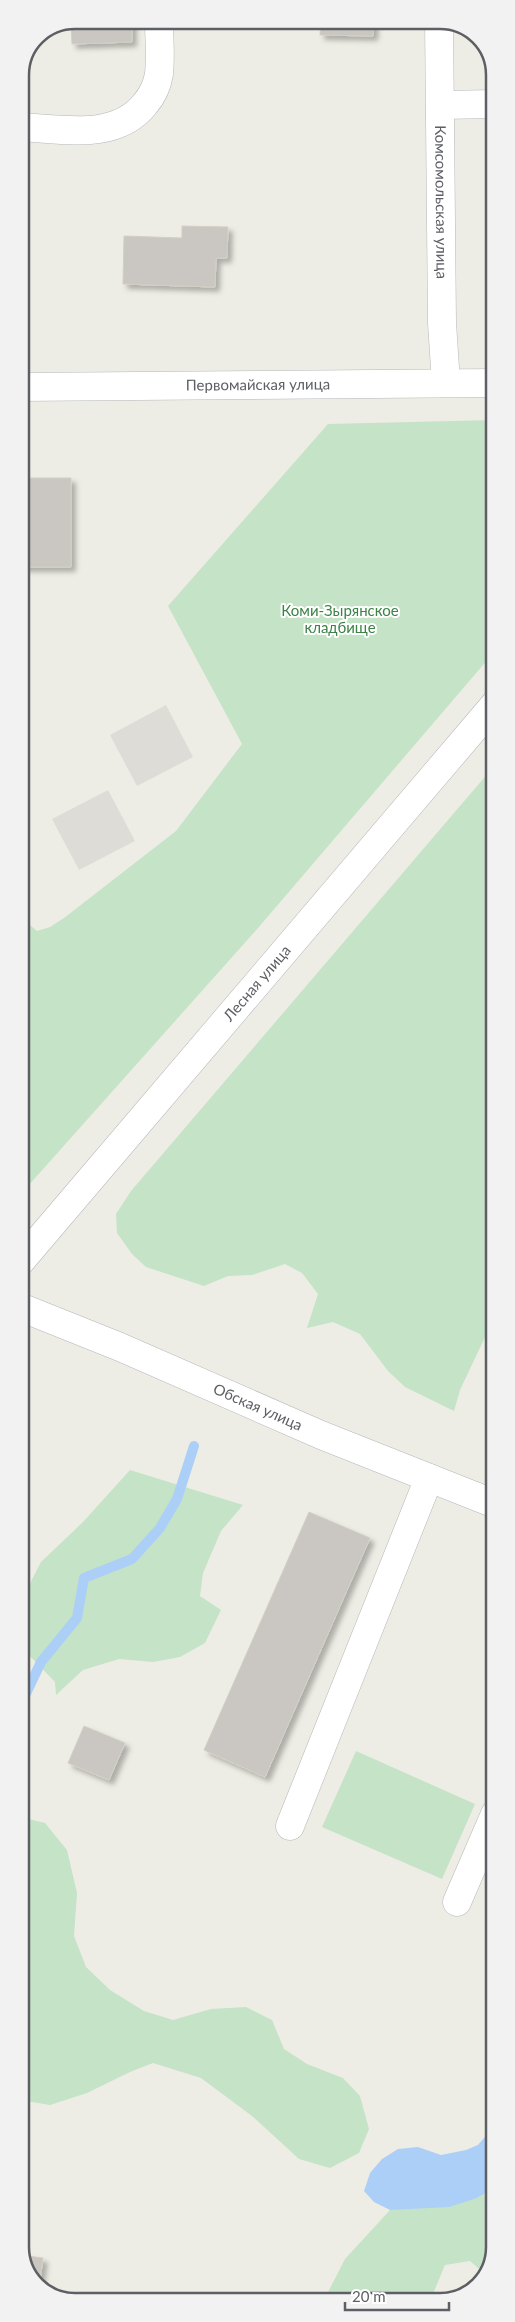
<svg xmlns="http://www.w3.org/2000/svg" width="515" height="2322" viewBox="0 0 515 2322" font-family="Lato,sans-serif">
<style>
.industrial{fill:#dddcd7}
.green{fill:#c4e3c7}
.water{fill:#accff7}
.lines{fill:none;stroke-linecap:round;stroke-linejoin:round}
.stream{stroke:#accff7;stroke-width:10}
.building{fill:#cac7c2;stroke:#d2cfc4;filter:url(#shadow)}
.minor-casing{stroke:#b5b7bb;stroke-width:29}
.minor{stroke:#fff;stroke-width:28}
.labels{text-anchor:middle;stroke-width:4;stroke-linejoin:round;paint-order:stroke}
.street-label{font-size:15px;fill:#5d5f64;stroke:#fff}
.park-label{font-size:15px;fill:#3d8348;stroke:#fff}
.rim{fill:none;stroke:#5d5f64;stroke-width:2.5}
</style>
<defs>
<filter id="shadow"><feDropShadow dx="4.5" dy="4.5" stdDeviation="2.5" flood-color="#0004"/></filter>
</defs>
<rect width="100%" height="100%" fill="#eeede5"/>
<!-- industrial -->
<path class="industrial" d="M166,705L193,757L137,786L110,735Z
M108,790L135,841L79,870L52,819Z"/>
<!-- green -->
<path class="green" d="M495,420V651L258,928L20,1195V914L24,920L37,931L50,927L64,918L176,831L242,744L168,606L328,424Z
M495,765V1316L460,1390L454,1411L405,1387L388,1371L360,1334L333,1322L307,1328L318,1294L302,1273L285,1264L252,1275L228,1276L204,1286L146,1267L132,1254L117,1233L116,1214L131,1191Z
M130,1470L243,1505L221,1531L203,1573L200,1596L221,1610L205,1643L180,1657L153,1662L119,1659L83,1670L56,1695L55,1682L20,1646L22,1599L41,1562L83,1522Z
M356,1751L475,1804L442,1879L322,1827Z
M20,1817L45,1823L67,1850L77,1893L74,1936L86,1967L110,1990L144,2011L173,2020L211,2009L246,2007L272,2020L284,2049L307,2064L343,2078L360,2096L369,2129L359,2153L330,2168L299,2159L252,2116L201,2078L153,2063L130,2072L87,2093L50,2105L20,2100Z
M495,2188V2248L485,2274L470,2261L445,2265L430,2301L323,2302L345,2259L390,2210L477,2198Z"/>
<!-- water -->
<path class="water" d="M495,2125V2188L477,2198L449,2207L390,2210L374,2202L364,2191L370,2173L382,2159L398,2149L418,2147L441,2155L466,2150L478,2145Z"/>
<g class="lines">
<!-- stream -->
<path class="stream" d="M20,1706L41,1662L77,1618L84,1578L132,1559L160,1528L177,1499L194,1446"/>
</g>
<!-- building -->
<path class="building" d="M74,20H132V42L72,44L71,21Z
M321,20H374L373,36L320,35Z
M182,226L228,227L227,258H216L215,287L123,284L124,236L182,238Z
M20,478H71V567H20Z
M309,1512L370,1538L265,1777L204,1750Z
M84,1726L125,1743L109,1780L68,1763Z
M21,2255L43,2258L39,2288L36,2286Z"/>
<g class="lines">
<defs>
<g id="minor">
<path id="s1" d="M439,20L442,323L446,383"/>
<path d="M441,105L495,104"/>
<path d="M20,127C62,129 116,141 145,104C153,95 157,86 159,74C161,56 159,38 159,20"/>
<path id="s2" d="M20,387L495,383"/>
<path id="s3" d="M20,1262L495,704"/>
<path id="s4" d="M20,1307L120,1347L321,1435L495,1504"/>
<path d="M290,1826L429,1478"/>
<path d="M457,1902L495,1814"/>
</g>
</defs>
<!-- minor casing -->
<use href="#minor" class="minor-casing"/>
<!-- minor -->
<use href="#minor" class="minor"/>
</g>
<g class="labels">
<!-- street labels -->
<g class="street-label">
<text dy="5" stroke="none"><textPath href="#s1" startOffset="182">Комсомольская улица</textPath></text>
<text dy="5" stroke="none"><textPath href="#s2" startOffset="238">Первомайская улица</textPath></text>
<text dy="5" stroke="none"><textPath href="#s3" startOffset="366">Лесная улица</textPath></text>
<text dy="5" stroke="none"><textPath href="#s4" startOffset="258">Обская улица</textPath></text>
</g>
<!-- park labels -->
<g class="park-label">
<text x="340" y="616">Коми-Зырянское<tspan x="340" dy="17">кладбище</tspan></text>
</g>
</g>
<!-- crop -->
<path d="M0 0H515V2322H0ZM75 29H440A46 46 0 0 1 486 75V2247A46 46 0 0 1 440 2293H75A46 46 0 0 1 29 2247V75A46 46 0 0 1 75 29Z" fill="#f2f2f3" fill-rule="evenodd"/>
<path class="rim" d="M75 29H440A46 46 0 0 1 486 75V2247A46 46 0 0 1 440 2293H75A46 46 0 0 1 29 2247V75A46 46 0 0 1 75 29Z"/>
<!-- scale -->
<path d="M345 2302v8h104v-8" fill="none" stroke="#5d5f64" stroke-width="2.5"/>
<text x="352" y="2302" font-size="15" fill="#5d5f64" stroke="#ffffff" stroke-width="4" paint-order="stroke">20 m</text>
</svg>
